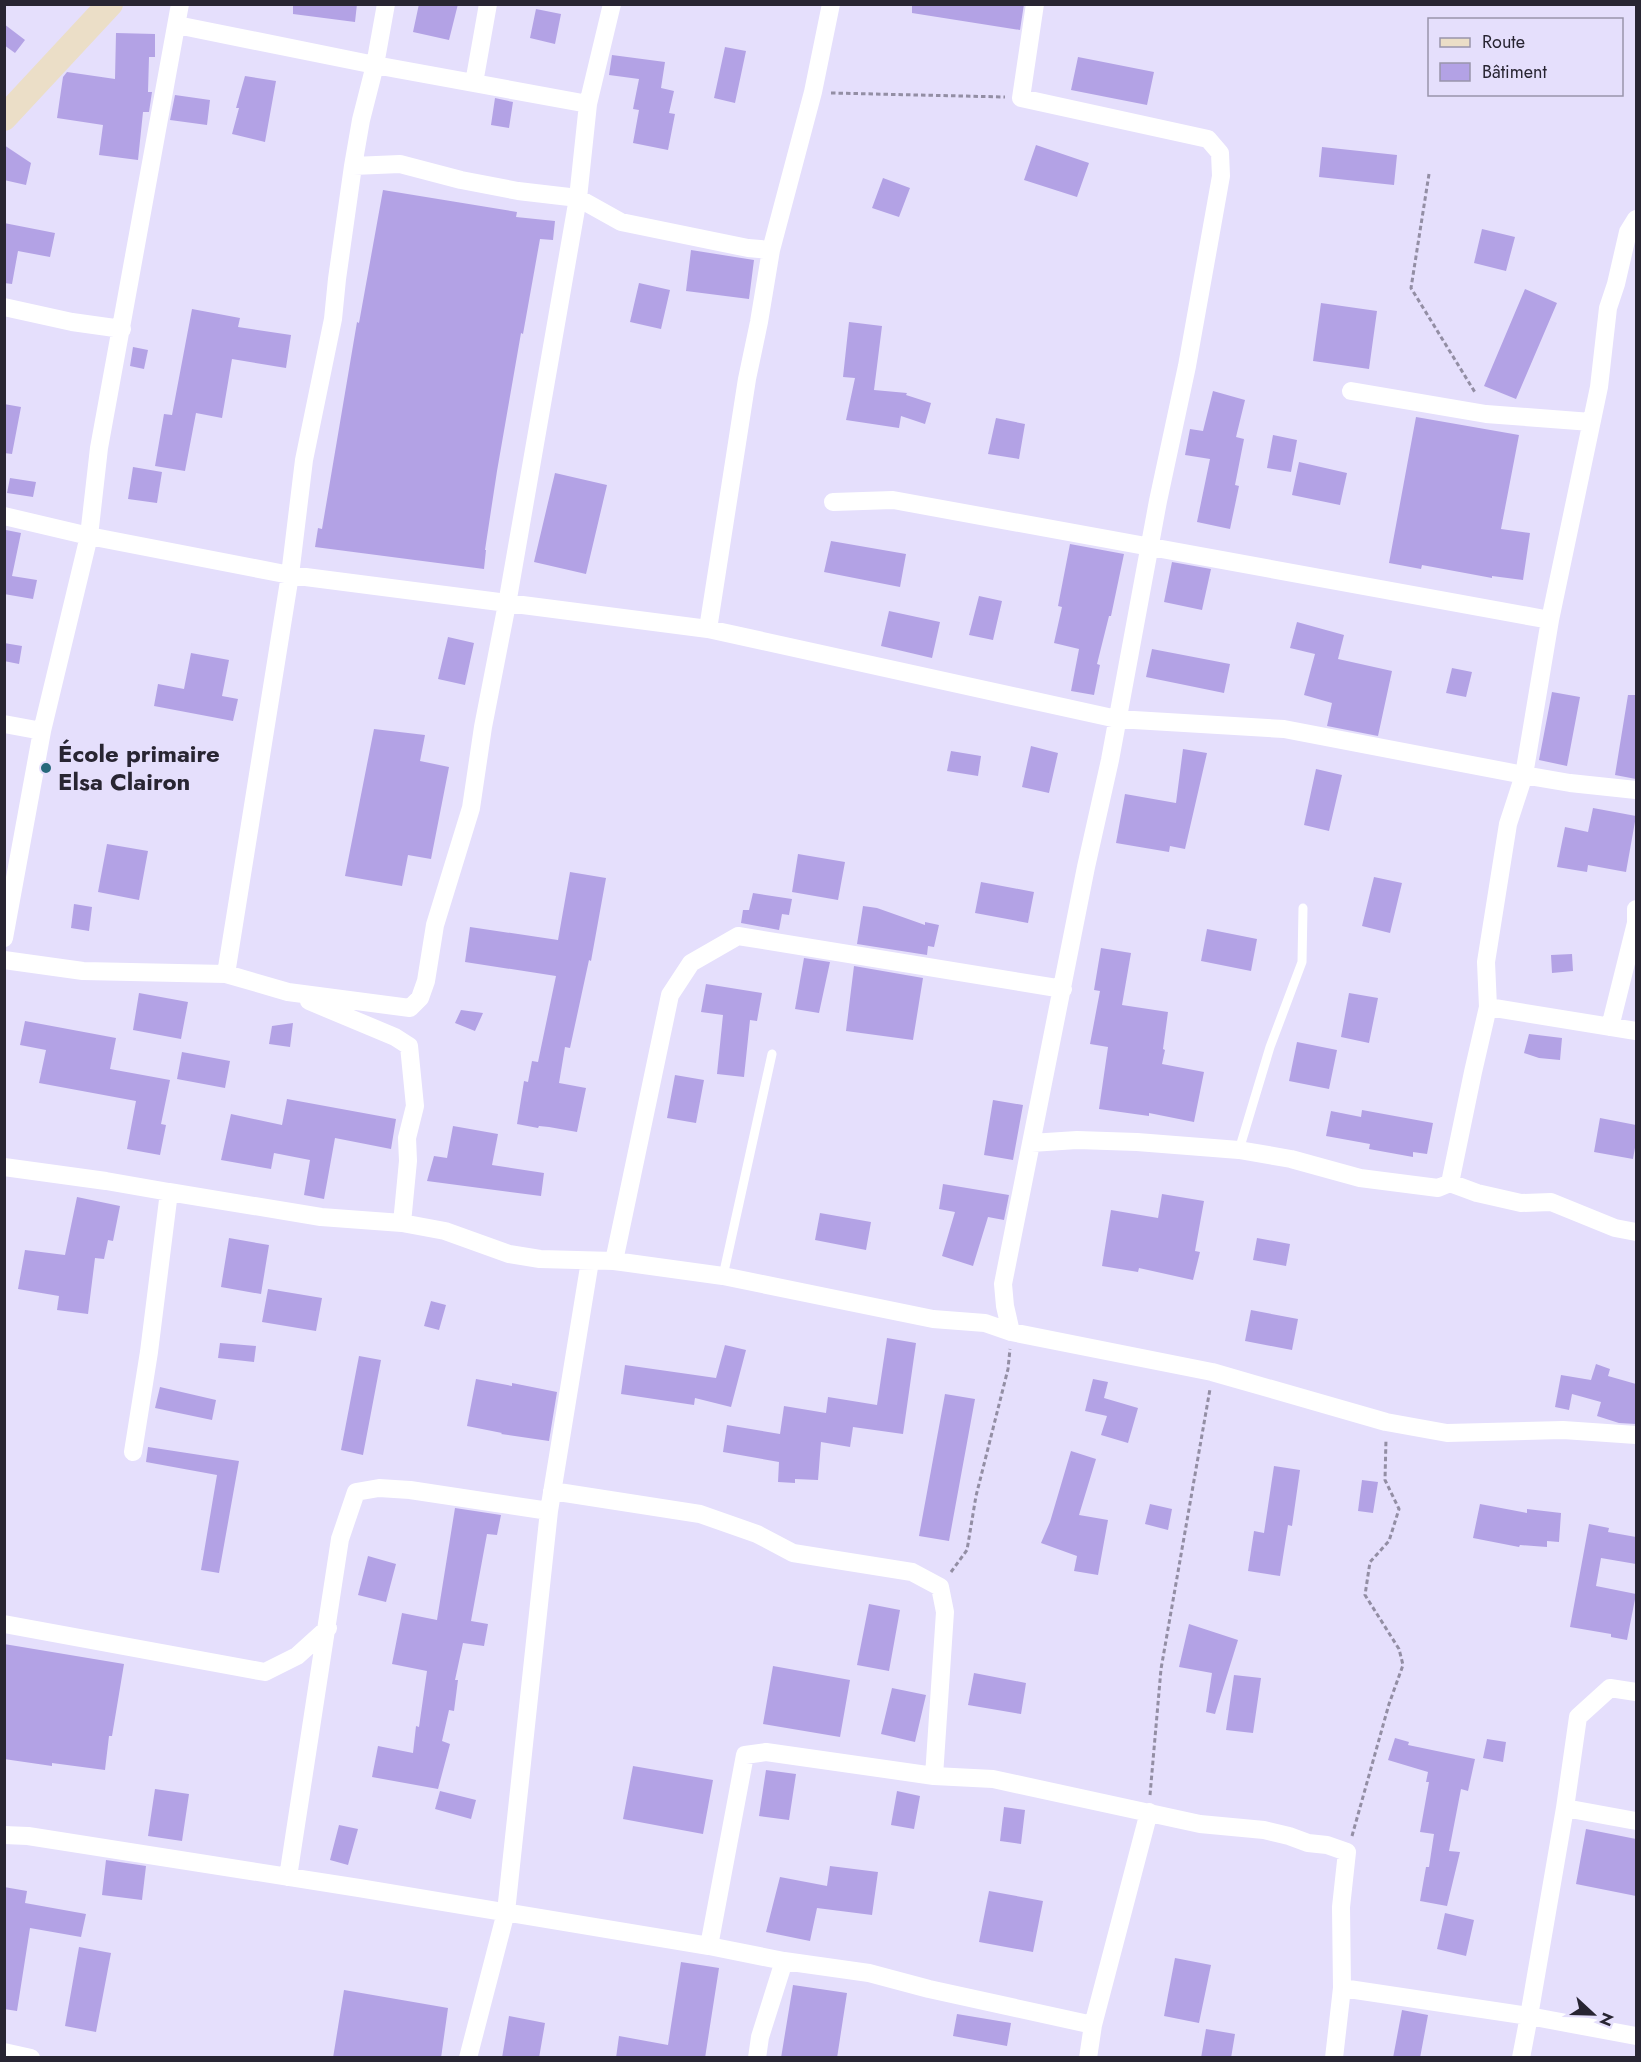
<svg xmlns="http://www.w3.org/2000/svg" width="1641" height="2062" viewBox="0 0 1641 2062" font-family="Jost,sans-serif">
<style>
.building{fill:#b3a2e5}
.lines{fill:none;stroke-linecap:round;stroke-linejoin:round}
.path{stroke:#938ea4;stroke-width:3;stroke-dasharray:4.5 3;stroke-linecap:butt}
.lane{stroke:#fff;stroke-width:9}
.street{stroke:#fff;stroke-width:18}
.secondary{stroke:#ebdec7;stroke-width:26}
.poi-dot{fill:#26687b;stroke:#e5dffc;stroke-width:2}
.labels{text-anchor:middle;stroke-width:4.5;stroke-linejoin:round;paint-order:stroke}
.poi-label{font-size:24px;font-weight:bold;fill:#282532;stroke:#e5dffc;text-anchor:start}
</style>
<rect width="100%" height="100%" fill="#e5dffc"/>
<!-- building -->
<path class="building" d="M293,4H357L355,22L293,14Z
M419,4H458L449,40L413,32Z
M912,4H1024L1020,30L912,13Z
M536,9L561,14L555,44L530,38Z
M4,24L25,40L15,53L4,45Z
M116,33L155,34V57H149L148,92H152L149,112H143L138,160L99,155L103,125L57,118L63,77L67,72L115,79Z
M725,47L746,51L735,103L714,98Z
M612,55L665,62L661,88L674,91L669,113L675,114L668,150L633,143L639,110L633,109L639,79L609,75Z
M1078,57L1154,72L1147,105L1071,90Z
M245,76L276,81L265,142L232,134L239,108H236Z
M175,95L210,100L207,125L170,120Z
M495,98L513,102L509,128L491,125Z
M4,145L31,163L26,185L4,180Z
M1036,145L1089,163L1077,197L1024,180Z
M1322,147L1397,155L1394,185L1319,177Z
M883,178L910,188L899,217L872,208Z
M383,190L517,212L516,217L555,221L553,240L540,239L523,334L521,333L497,471L485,550H486L484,569L315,547L318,528L322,529L357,322L359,323Z
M4,223L55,233L50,257L18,251L12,284L4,283Z
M1482,229L1515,237L1506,271L1474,263Z
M691,250L754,260L749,299L686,291Z
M639,283L670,290L661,329L630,322Z
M1525,289L1557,303L1516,399L1484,386Z
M1321,303L1377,311L1369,369L1313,361Z
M192,309L240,318L238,327L291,335L286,368L232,359L222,418L196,413L185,471L155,466L164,414L172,415Z
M849,322L882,326L874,390L907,393L906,395L931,403L925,424L901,416L899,428L846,420L855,378L843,377Z
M133,347L148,350L144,369L130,366Z
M1213,391L1245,400L1236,437L1244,439L1235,485L1239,486L1230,529L1197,522L1210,459L1185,455L1190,429L1203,431Z
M4,404L21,407L12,454L4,453Z
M1416,417L1519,435L1501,529L1530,533L1523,580L1492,576V578L1422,565L1421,569L1389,563Z
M996,418L1025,424L1019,459L988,454Z
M1273,435L1297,440L1291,472L1267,468Z
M1299,462L1347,473L1340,505L1292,495Z
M133,467L162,472L157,503L128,499Z
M555,473L607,485L586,574L534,562Z
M10,478L36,482L33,497L7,493Z
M6,530L21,533L12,576L37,580L33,599L4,594V539Z
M831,541L906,554L900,587L824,572Z
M1070,544L1124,554L1111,616H1109L1097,664L1100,665L1094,695L1071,691L1079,649L1054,643L1062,607L1058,606Z
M1172,562L1211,569L1202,610L1164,602Z
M979,596L1002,601L993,640L969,635Z
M889,611L940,622L932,658L881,646Z
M1297,622L1344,635L1338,659L1392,671L1378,736L1327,726L1332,703L1304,695L1315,654L1290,648Z
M448,637L474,643L465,685L438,679Z
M4,643L22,646L19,664L4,661Z
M1152,649L1230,664L1224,693L1146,677Z
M191,653L229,660L222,696L238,699L233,721L154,706L158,684L184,689Z
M1452,668L1472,672L1466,697L1446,693Z
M1552,692L1580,697L1567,766L1539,760Z
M1628,695H1636V779L1615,775Z
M374,729L425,735L420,761L449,767L431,859L408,855L402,886L345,876Z
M1031,746L1058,753L1049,793L1022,787Z
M1183,749L1207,753L1185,849L1170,846L1169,852L1116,843L1125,794L1176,803Z
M951,751L981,756L978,776L947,771Z
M1316,769L1342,775L1329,831L1304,825Z
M1593,808L1636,816L1626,872L1588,865L1587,872L1557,867L1565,827L1588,832Z
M107,844L148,851L139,900L98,892Z
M798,854L845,862L838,900L792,892Z
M570,872L606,878L591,961L589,960L570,1048L565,1047L559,1083L586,1088L577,1132L549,1127L539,1126L538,1128L517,1124L524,1081L528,1082L532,1061L538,1062L556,976L465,962L470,927L558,940Z
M1374,877L1402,883L1390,933L1362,926Z
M981,882L1034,892L1028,923L975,913Z
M753,893L792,899L789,915L782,914L779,930L741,923L743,910H749Z
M74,904L92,907L89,931L71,928Z
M863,906L877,908L925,925V922L939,925L934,947L928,946L927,955L857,944Z
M1207,929L1257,939L1251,971L1201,961Z
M1101,948L1131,953L1122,1005L1168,1012L1163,1049L1165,1050L1162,1064L1204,1072L1194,1122L1149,1113V1116L1099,1109L1108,1047L1090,1044L1100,991L1094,990Z
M1572,954L1573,971L1552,973L1551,955Z
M804,958L830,962L819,1013L795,1009Z
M854,966L923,978L913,1040L846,1031Z
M706,984L762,993L757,1021L750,1020L744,1077L717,1074L723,1015L701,1012Z
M139,993L188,1002L181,1039L133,1030Z
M1349,993L1378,998L1369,1043L1341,1037Z
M461,1010L483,1013L475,1031L455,1023Z
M25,1021L116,1038L110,1069L170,1080L161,1124L166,1125L160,1155L127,1149L136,1101L39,1083L46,1050L20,1045Z
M293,1023L290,1047L269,1044L272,1026Z
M1529,1034L1562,1038L1560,1060L1539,1058L1524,1053Z
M1297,1042L1337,1050L1329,1089L1289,1081Z
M182,1052L230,1061L225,1088L177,1079Z
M675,1075L704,1080L696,1123L667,1118Z
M287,1099L396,1119L391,1149L335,1138L324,1199L304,1195L310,1160L274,1153L271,1169L221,1160L231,1114L282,1125Z
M993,1100L1023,1105L1013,1160L984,1155Z
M1362,1110L1433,1123L1427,1154L1413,1152V1157L1369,1149L1370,1144L1326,1136L1331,1111L1361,1117Z
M1600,1118L1636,1125V1142L1633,1159L1594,1152Z
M453,1126L498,1134L492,1165L544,1173L541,1196L427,1181L434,1156L447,1158Z
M943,1184L1009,1195L1004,1220L988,1217L973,1266L942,1256L955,1212L939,1209Z
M1162,1194L1204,1201L1195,1251L1200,1252L1193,1280L1139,1268L1138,1272L1102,1266L1111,1210L1158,1218Z
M77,1197L120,1206L113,1241L108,1240L104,1259L95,1258L88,1314L57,1310L59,1296L18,1289L25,1250L65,1255Z
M820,1213L871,1222L866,1250L815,1240Z
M229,1238L269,1245L261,1294L221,1287Z
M1257,1238L1290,1244L1286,1266L1253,1260Z
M268,1289L322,1298L316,1331L262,1322Z
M431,1301L446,1305L439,1330L424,1326Z
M1251,1310L1298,1319L1292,1350L1245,1341Z
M887,1338L916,1343L903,1434L853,1427L850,1447L821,1442L818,1480L795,1479V1483L778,1482L779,1462L723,1452L727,1425L780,1434L784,1406L826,1413L828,1397L877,1405Z
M220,1343L256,1346L254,1362L218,1358Z
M725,1345L746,1350L731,1407L695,1398L694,1405L621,1394L625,1365L716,1378Z
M359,1356L381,1360L363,1455L341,1450Z
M1596,1364L1610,1369L1608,1376L1636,1384V1424L1619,1423L1597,1416L1601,1402L1572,1394L1569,1410L1555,1407L1561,1375L1591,1380Z
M476,1379L512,1386V1383L557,1392L549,1441L501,1434L502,1433L467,1426Z
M1093,1379L1108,1382L1104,1398L1138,1408L1128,1443L1101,1435L1107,1416L1085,1411Z
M160,1387L216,1400L212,1420L155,1408Z
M945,1394L975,1399L949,1541L919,1536Z
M148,1447L239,1461L219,1573L201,1570L217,1475L146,1462Z
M1071,1451L1096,1459L1079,1515L1108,1520L1098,1575L1074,1571L1077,1556L1041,1543L1050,1522Z
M1274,1466L1300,1470L1292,1526L1288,1525L1280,1576L1248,1571L1254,1531L1264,1533Z
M1362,1480L1378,1482L1373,1513L1358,1511Z
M1150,1504L1172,1509L1168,1530L1145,1524Z
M1480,1504L1527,1513V1509L1561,1513L1559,1542L1547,1541V1547L1520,1545L1519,1547L1473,1538Z
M455,1508L501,1515L497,1535L487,1534L471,1621L488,1624L484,1646L463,1643L455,1680H458L454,1711L449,1710L442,1741L450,1744L438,1789L372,1777L378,1746L413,1753L416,1726L419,1727L427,1671L392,1664L402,1613L437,1620Z
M1589,1524L1609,1528L1608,1532L1636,1537V1564L1601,1558L1596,1586L1636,1594L1627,1640L1611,1637V1634L1570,1627Z
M368,1556L396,1564L386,1602L358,1595Z
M869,1604L900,1610L889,1671L857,1665Z
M1189,1624L1238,1640L1215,1714L1206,1712L1212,1673L1179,1667Z
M4,1644L124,1664L112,1736H109L105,1770L52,1763V1766L4,1759Z
M773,1666L850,1680L840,1737L763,1724Z
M974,1673L1026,1683L1021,1714L968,1705Z
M1234,1675L1261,1678L1253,1733L1226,1730Z
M892,1688L926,1695L915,1742L881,1734Z
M1395,1738L1409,1742L1408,1745L1475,1759L1468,1791L1461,1789L1449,1851L1460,1852L1447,1906L1420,1901L1426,1867H1429L1434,1834L1420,1832L1429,1782H1426L1428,1772L1388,1760Z
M1487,1739L1506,1742L1503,1762L1483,1758Z
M633,1766L713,1780L703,1834L623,1819Z
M766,1770L796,1774L789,1820L759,1816Z
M155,1789L189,1794L182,1841L148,1836Z
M440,1791L476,1800L471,1819L435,1809Z
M897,1791L920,1796L914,1829L891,1825Z
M1004,1807L1025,1810L1021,1844L1000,1841Z
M339,1825L358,1829L348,1865L330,1860Z
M1586,1829L1636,1839V1896L1576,1884Z
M106,1860L146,1866L142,1900L102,1895Z
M830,1866L878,1872L872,1915L817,1908L810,1941L766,1932L780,1877L827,1886Z
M4,1887L27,1891L25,1903L86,1914L81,1937L30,1928L17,2011L4,2009Z
M989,1891L1043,1901L1033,1952L979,1942Z
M1445,1913L1474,1920L1466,1956L1437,1949Z
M79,1947L111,1953L96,2032L65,2026Z
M1175,1958L1211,1965L1199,2023L1164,2016Z
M681,1962L719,1968L705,2058H616L619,2036L668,2045Z
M793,1985L847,1993L837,2058H781Z
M344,1990L448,2008L441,2058H333Z
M1402,2010L1428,2015L1420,2058H1393Z
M957,2014L1011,2023L1007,2046L953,2036Z
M509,2016L545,2023L539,2058H502Z
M1206,2029L1235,2034L1231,2058H1201Z"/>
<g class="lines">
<!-- path -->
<path class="path" d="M831,93L1005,97
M1429,174L1411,288L1476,394
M951,1572L967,1550L976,1496L1008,1369L1010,1349
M1150,1795L1161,1669L1210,1389
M1352,1836L1389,1704L1403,1665L1399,1649L1365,1595L1370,1562L1389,1541L1399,1509L1385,1480L1386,1439"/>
<!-- lane -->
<path class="lane" d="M1239,1150L1270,1047L1302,962L1303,908
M723,1276L772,1054"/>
<!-- street -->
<path class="street" d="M177,25L375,65L588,104
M474,83L488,4
M353,166L400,164L461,180L518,191L578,198L621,222L748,248L771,250
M4,307L72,322L122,329
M1351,391L1486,414L1591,422
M833,502L893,500L1550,620
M4,516L89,536L290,575L708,629L1117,719L1284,729L1524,775L1570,783L1636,790
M708,629L747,379L759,322L771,250L813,92L831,4
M4,724L42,731
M4,938L42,731L89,536L99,448L180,4
M4,960L83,971L226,974L288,992L410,1008L420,998L426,981L435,925L471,808L483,727L507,604L578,198L588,104L612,4
M226,974L290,575L304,460L333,319L337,279L353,166L361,120L375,65L386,4
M309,1001L395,1037L409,1046L415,1106L407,1138L408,1161L402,1223
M1488,1007L1486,962L1508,824L1524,775L1550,620L1599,387L1608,308L1616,284L1628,232L1636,219
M1610,1027L1636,923V909
M1031,1143L1077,1140L1137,1142L1239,1150L1291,1159L1360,1178L1438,1188L1450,1183L1473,1072L1488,1007L1636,1031
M4,1167L106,1181L169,1192L149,1352L133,1452
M1450,1183L1477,1193L1521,1203L1551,1202L1615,1228L1636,1232
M169,1192L321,1217L402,1223L445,1231L509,1254L540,1259L614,1261L723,1276L933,1319L985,1323L1011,1332L1212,1372L1386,1422L1447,1433L1563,1430L1636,1435
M614,1261L670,995L691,963L738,936L1063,989
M1011,1332L1005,1306L1003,1284L1086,867L1110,760L1158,501L1187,366L1221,176L1220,153L1208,139L1021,98L1035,4
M552,1491L700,1514L757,1534L793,1553L912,1572L940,1587L945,1612L934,1776
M4,1624L265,1672L297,1656L328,1628
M1565,1808L1578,1717L1610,1688L1636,1692
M1636,1821L1565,1808L1529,2016L1636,2036
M4,1835L28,1836L359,1888L709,1946L784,1961L869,1973L929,1989L1093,2025
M288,1877L340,1539L356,1492L379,1488L410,1490L549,1511
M709,1946L745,1755L766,1752L934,1776L993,1779L1200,1824L1264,1830L1289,1836L1308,1843L1327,1845L1347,1852L1341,1907L1342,1988L1334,2058
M1342,1988L1529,2016L1521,2058
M4,2052L31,2058
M468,2058L506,1912L549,1511L590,1261
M757,2058L760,2037L784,1961
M1088,2058L1093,2025L1149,1812"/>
<!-- secondary -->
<path class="secondary" d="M4,118L110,4"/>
</g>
<!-- markers -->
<circle class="poi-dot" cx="46" cy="768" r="6"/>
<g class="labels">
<!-- poi labels -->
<g class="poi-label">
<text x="58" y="762">École primaire<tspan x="58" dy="28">Elsa Clairon</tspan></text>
</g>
</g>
<!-- border -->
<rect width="1641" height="2062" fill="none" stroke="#282532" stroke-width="12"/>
<!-- legend -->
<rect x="1428" y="18" width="195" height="78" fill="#e5dffc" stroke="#9995ab" stroke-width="1.5"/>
<rect x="1440" y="38" width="30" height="9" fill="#ebdec7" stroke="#9995ab" stroke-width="1.5"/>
<text x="1482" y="48" font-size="18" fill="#282532">Route</text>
<rect x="1440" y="63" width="30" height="18" fill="#b3a2e5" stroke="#9995ab" stroke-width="1.5"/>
<text x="1482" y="78" font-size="18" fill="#282532">Bâtiment</text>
<!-- north arrow -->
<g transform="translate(1593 2014) rotate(112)" stroke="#e5dffc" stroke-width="4.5" paint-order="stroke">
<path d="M0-4.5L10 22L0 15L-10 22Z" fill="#282532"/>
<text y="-9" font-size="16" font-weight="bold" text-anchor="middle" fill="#282532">N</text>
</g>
</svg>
